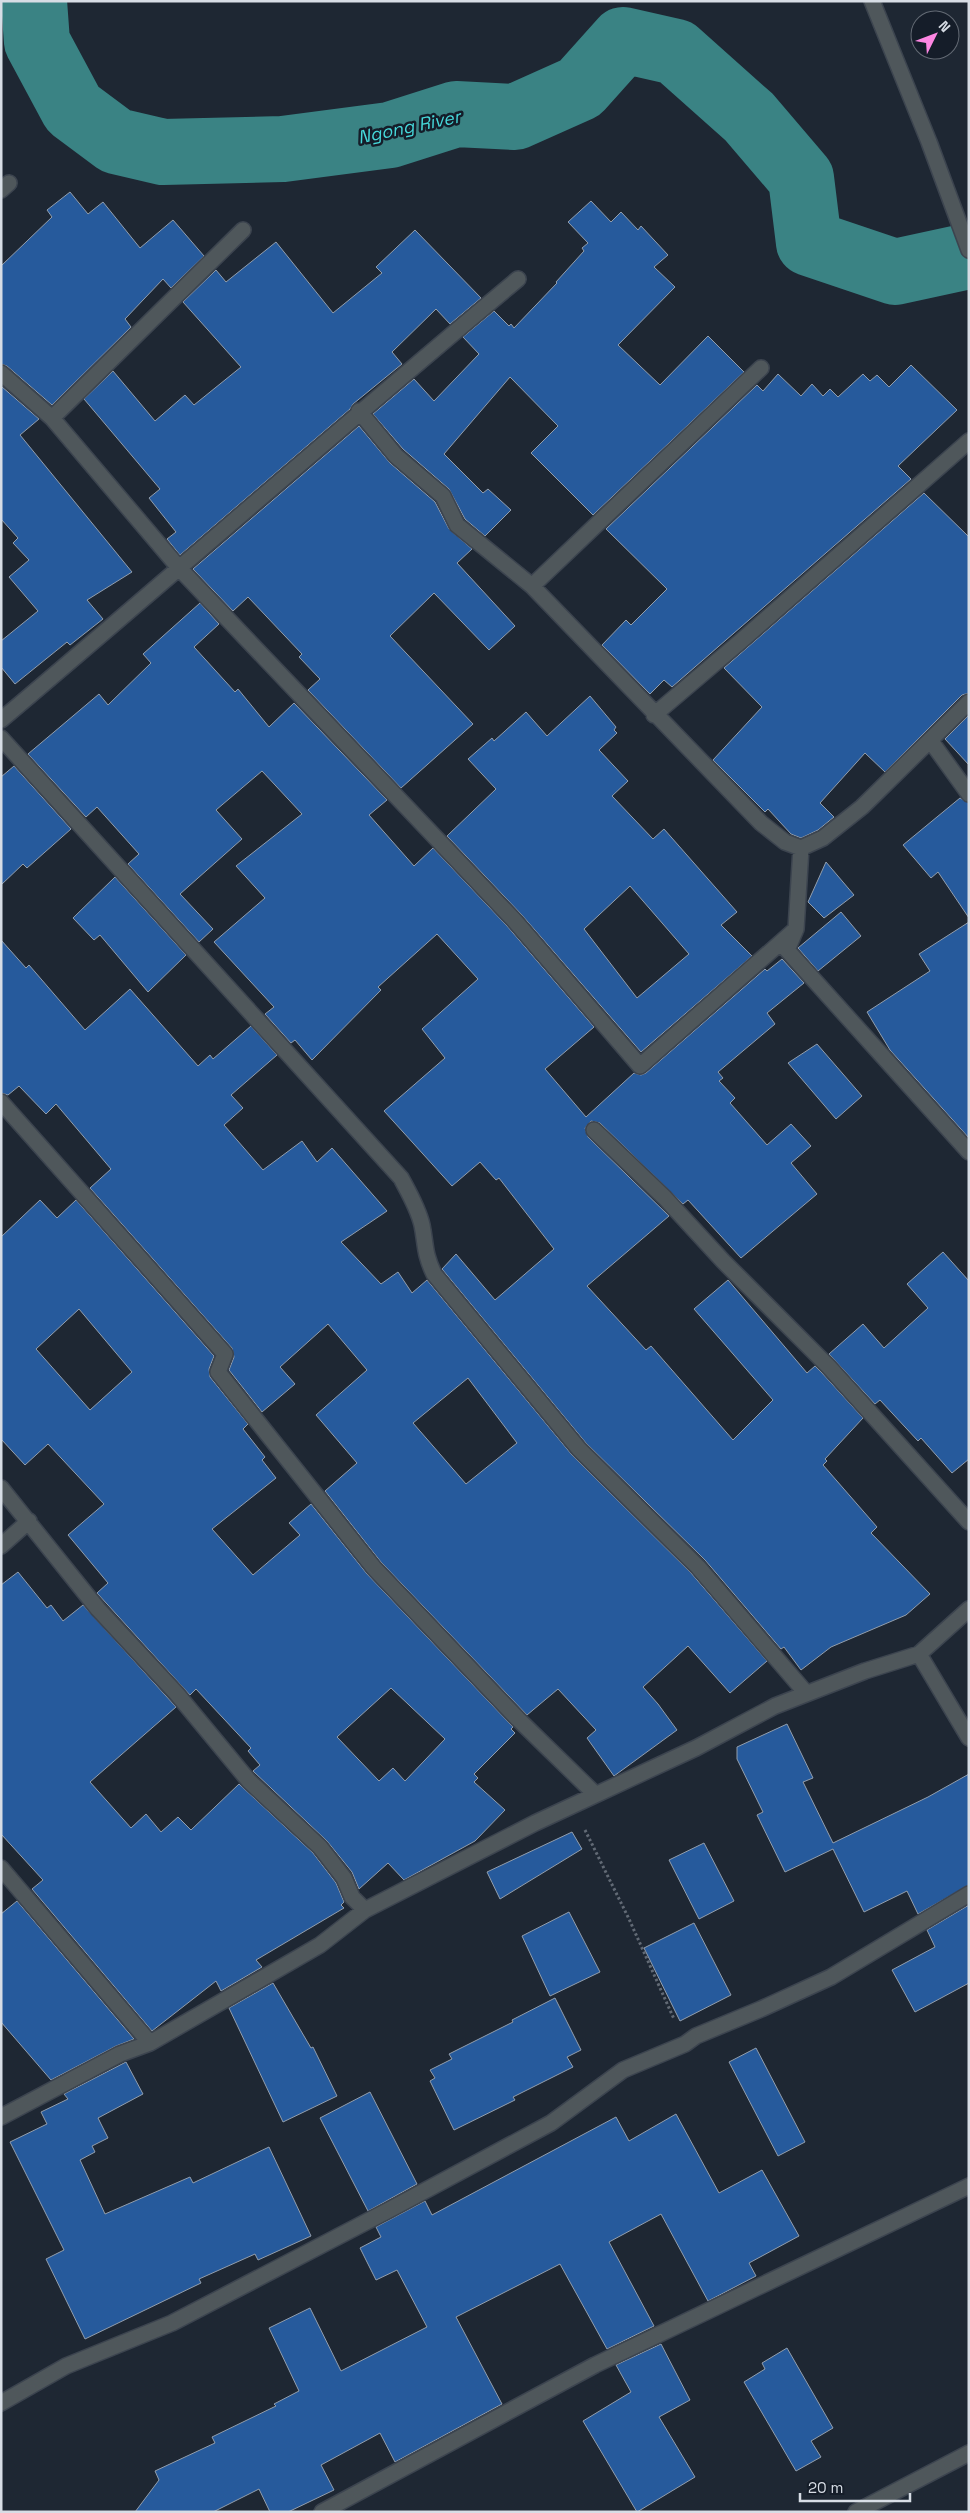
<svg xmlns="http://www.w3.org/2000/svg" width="970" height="2513" viewBox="0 0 970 2513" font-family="'Space Grotesk',sans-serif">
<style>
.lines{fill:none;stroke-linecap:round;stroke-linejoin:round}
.river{stroke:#3a8384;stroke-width:66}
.building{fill:#265a9c;stroke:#929ead;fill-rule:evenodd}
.minor-casing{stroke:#3c444f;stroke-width:18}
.path{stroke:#626a75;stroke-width:3;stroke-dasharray:2.5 2.5;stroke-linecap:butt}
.minor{stroke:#4f575b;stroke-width:15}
.labels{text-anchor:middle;stroke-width:5;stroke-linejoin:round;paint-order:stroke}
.water-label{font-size:18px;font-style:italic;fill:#46d8da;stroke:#151d29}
</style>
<rect width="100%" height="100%" fill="#1e2733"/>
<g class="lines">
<!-- river -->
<path class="river" d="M34,1L37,42L73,109L116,141L163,152L283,149L390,135L456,114L515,117L580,88L623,40L676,52L749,117L801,178L809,243L895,272L969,256"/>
</g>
<!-- building -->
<path class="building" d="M70,192L88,214L103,202L140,248L173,220L204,256L171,288L163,279L125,319L131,327L52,405L7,366L1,364V266L52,217L47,210Z
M591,201L611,222L621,212L638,230L641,226L668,255L654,267L675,287L618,345L660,385L708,336L744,372L593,515L531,453L558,426L510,377L444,454L483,493L488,489L511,510L485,536L465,519L449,489L403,449L373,414L414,379L434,401L479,354L463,337L494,311L509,326L511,324L514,328L557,283L556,282L584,251L582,248L588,243L568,222Z
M415,230L481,298L450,324L436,309L392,352L402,364L353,404L350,409L180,555L167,539L176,532L149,498L160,489L84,399L113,371L155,421L185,395L194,405L241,367L183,302L216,270L226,282L276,242L333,313L382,273L376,267Z
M911,365L957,410L898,466L911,479L672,687L664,680L650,694L602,645L626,620L631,625L667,589L606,529L757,385L763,391L778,374L801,396L812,384L823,396L830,389L838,397L863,374L870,381L877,375L889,387Z
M1,386L39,419L20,435L132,572L87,600L103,619L70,645L67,642L15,684L1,667V641L38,611L9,577L29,560L13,543L18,538L1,519Z
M359,426L390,463L435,502L449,529L472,549L457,563L515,626L489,650L434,593L390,636L473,724L401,788L308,690L320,679L299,657L302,654L248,597L233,611L193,569Z
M924,493L969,537V693L962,695L885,772L865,753L820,803L834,817L818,830L801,838L791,834L768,809L765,812L713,760L762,707L724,668Z
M200,603L219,624L194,647L235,692L238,689L269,727L294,703L387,800L369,815L414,866L433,848L507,926L594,1027L545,1069L586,1117L634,1073L641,1075L646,1073L765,969L767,971L782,959L804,983L767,1013L775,1024L718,1072L723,1078L719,1081L735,1098L730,1103L767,1145L791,1124L811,1146L791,1163L817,1194L741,1258L688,1200L683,1204L600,1123L591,1121L585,1128L588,1137L669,1216L587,1286L646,1350L651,1346L733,1440L773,1400L694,1309L728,1280L807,1373L815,1366L822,1373L863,1418L825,1459L827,1461L823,1465L877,1527L871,1533L930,1594L906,1615L831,1647L801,1670L784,1647L781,1649L705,1560L586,1443L442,1269L456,1254L495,1300L554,1249L499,1178L496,1180L480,1162L452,1186L384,1111L445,1058L422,1029L478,979L437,934L378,987L381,990L312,1060L295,1040L291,1043L265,1014L274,1007L214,942L265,898L236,866L302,814L262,771L216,810L242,839L180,894L213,929L199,942L128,864L139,854L97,807L86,817L28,754L99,694L108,705L151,663L143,654Z
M590,696L616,727L614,730L617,733L599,750L628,781L612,796L653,839L664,829L737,912L721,925L752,956L641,1052L521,914L447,836L496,789L468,759L492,738L494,741L526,712L547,736ZM630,886L689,954L637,998L584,929Z
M969,715V765L945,739Z
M14,766L71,829L27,868L23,864L1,885V777Z
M960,798L969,803V918L938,872L931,878L903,845Z
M826,862L854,895L824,918L808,902Z
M115,877L186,955L148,992L100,935L94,940L73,918Z
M841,912L861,936L818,971L798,948Z
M969,922V1138L890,1050L867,1012L930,971L919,954Z
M1,940L26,968L29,965L85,1030L130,989L198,1066L210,1055L213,1059L251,1026L277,1055L231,1095L243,1108L224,1125L263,1170L302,1141L317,1162L332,1148L387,1211L341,1242L381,1284L398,1272L412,1293L427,1280L572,1455L691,1573L767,1661L730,1693L688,1646L643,1687L658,1704L677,1730L614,1776L587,1738L596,1730L558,1689L527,1715L381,1562L325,1491L357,1463L316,1415L367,1370L328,1324L280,1367L295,1384L262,1412L229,1370L234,1357L232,1348L90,1188L111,1169L56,1104L46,1114L19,1086L8,1095L1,1093ZM468,1378L517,1443L466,1484L413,1423Z
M817,1044L862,1096L836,1119L788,1063Z
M40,1200L57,1218L76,1200L214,1356L209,1369L210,1377L248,1424L243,1429L265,1457L262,1460L276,1478L212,1529L253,1575L300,1535L289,1523L311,1504L367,1574L513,1727L511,1729L515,1733L474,1774L478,1778L474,1782L505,1810L475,1841L404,1880L388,1863L359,1889L352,1872L327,1841L253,1771L260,1765L248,1751L251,1748L196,1689L190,1695L97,1593L108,1583L68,1535L104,1504L48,1444L25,1465L1,1439V1237ZM79,1309L132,1372L90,1410L36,1349ZM391,1688L445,1739L405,1781L393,1768L379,1781L337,1737Z
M943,1252L969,1281V1459L952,1473L921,1438L918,1441L880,1400L875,1404L829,1354L863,1324L884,1348L928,1308L907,1284Z
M18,1572L47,1608L51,1605L63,1621L83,1605L176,1707L90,1782L131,1828L146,1814L161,1832L178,1817L191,1830L239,1784L313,1853L336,1883L344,1902L341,1905L344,1908L256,1960L262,1967L221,1991L216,1981L152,2031L32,1889L43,1880L1,1834V1585Z
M787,1724L813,1778L803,1782L833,1843L928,1797L969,1774V1885L918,1914L907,1891L864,1912L833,1849L785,1872L757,1815L763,1812L737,1759V1747Z
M572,1832L582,1849L500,1899L487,1872Z
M704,1843L734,1901L699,1919L669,1860Z
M17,1901L134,2039L116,2046L51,2080L1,2022V1914Z
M969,1905V1983L915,2012L892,1970L935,1947L927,1930Z
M569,1912L600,1972L550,1996L522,1936Z
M694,1923L731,1995L680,2021L644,1948Z
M273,1983L311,2048L313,2047L337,2096L283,2122L229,2008Z
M555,1998L581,2050L567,2057L573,2067L513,2097L515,2100L454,2130L430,2081L435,2078L430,2070L452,2059L449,2054L513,2022L512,2020Z
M756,2048L805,2142L778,2156L729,2062Z
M126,2062L143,2094L98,2118L108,2138L92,2146L95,2152L80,2160L105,2214L190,2177L193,2183L269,2147L311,2236L258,2260L255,2254L199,2279L201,2283L85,2339L46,2259L64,2250L10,2142L47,2124L41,2112L68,2099L64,2094Z
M370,2092L417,2184L368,2211L320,2118Z
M676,2114L719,2193L762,2170L799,2236L749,2263L756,2276L708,2301L661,2214L609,2242L654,2326L607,2349L560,2264L456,2317L502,2404L395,2462L380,2433L321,2465L334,2490L288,2512H270L259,2489L213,2512H135L159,2480L155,2471L215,2443L212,2437L276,2406L274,2404L299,2391L269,2328L310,2308L341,2371L427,2327L397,2270L376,2280L360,2248L381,2237L376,2227L425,2201L432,2215L616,2117L629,2141Z
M661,2344L690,2400L659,2417L695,2477L637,2512L583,2421L631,2392L616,2365Z
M787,2348L833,2428L811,2441L821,2457L796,2471L744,2382L765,2369L762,2363Z"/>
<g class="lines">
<defs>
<path id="minor" d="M872,1L929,142L969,250
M1,190L9,183
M1,373L52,418L180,569L514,920L640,1066L796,929
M359,411L396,456L443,496L457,525L532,586L761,823L785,842L801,848L823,838L862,807L969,702
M52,418L243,230
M532,586L761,368
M654,715L741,641L969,441
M1,720C174,574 344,424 518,279
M1,738L401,1178C409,1193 418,1208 422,1225C426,1245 424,1253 434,1274L579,1449L698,1567L806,1693
M930,740L969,794
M801,848L796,929L787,950L969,1152
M1,1102L225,1354L218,1372L374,1568L518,1719L595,1794
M594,1130L665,1198L723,1261L829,1367L969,1522
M1,1488L98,1609L177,1694L249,1781L320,1847L344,1878L352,1897L365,1910
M1,1546L29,1521
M969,1609L919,1654L969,1738
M1,1868L150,2043
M1,2117L120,2054L150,2043L320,1945L365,1910L535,1823L696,1748L775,1706L865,1671L919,1654
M1,2403L66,2366L172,2323L389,2210L551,2123L623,2070L685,2044L696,2036L761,2009L831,1977L969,1894
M322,2512L595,2365L969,2186
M856,2512L969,2453"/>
</defs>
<!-- minor casing -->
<use href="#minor" class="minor-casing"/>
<!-- path -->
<path class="path" d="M585,1830L629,1919L674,2019"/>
<!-- minor -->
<use href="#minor" class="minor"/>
</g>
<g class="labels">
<!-- water labels -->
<g class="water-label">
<text transform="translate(409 127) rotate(-12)" y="6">Ngong River</text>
</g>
</g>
<!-- border -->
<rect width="970" height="2513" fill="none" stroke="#d7dde5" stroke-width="5"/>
<!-- north arrow -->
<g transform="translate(935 35) rotate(48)"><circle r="24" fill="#151d29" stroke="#636a74"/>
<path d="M0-4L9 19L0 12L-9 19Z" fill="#fd86e2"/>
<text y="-8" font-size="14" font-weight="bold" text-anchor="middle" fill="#d7dde5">N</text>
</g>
<!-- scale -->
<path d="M800 2493v8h110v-8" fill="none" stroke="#d7dde5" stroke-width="2.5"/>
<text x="808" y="2493" font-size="15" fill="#d7dde5" stroke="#151d29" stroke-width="4" paint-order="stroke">20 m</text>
</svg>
